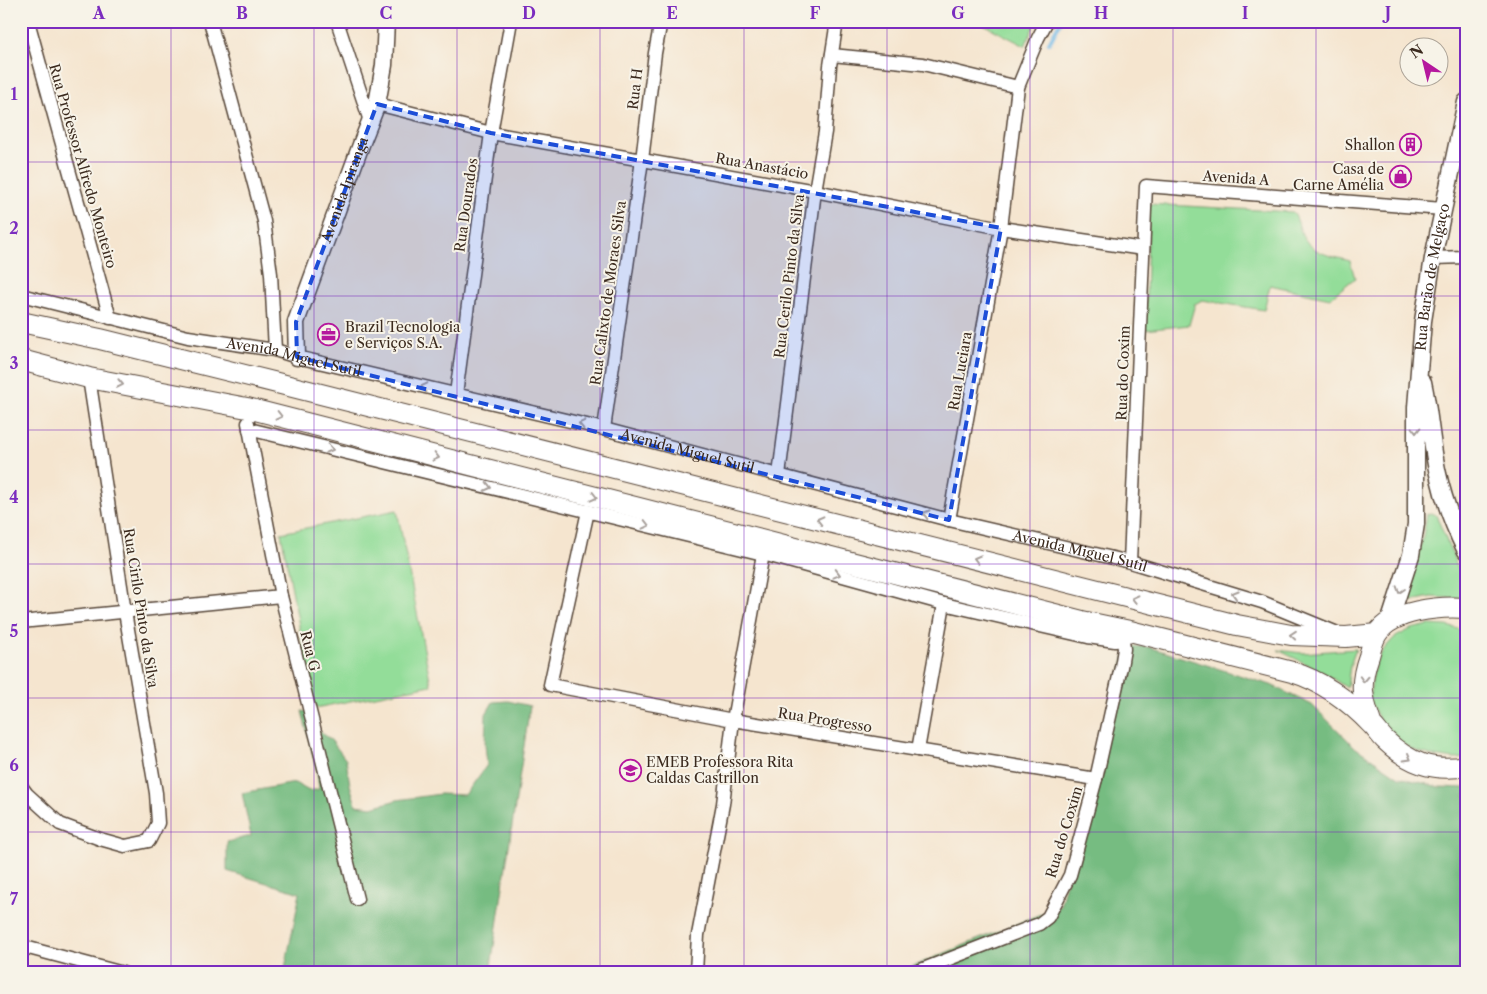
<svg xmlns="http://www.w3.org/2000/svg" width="1487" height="994" viewBox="0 0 1487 994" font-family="'Libre Caslon Text',serif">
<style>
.green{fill:#93dd99;stroke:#67845c}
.forest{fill:#76bc81;stroke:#587350}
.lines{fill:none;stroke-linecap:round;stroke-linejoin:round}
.stream{stroke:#6fb8e7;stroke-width:4.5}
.minor-casing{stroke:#574639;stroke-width:15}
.tertiary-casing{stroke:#574639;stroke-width:19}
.primary-casing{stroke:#574639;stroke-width:22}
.minor{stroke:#fff;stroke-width:12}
.tertiary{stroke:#fff;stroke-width:16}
.primary{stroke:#fff;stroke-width:20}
.oneway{stroke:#a79f9a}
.marked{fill:#1d4ed8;fill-opacity:0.2;stroke:#1d4ed8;stroke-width:4;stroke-dasharray:10 6;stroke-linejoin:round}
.grid{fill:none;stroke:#7b2cbf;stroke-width:1;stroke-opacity:0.55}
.labels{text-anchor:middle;stroke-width:4;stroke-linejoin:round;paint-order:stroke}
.street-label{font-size:14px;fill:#3b2a1e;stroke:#f7f3e8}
.poi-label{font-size:14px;fill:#3b2a1e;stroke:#f7f3e8;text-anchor:end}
.neatline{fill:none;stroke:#7b2cbf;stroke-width:2}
.grid-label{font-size:16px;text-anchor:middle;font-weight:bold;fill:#7b2cbf}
</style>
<rect width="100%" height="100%" fill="#f7f3e8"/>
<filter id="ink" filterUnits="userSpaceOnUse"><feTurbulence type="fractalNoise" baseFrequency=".02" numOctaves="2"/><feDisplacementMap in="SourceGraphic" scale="10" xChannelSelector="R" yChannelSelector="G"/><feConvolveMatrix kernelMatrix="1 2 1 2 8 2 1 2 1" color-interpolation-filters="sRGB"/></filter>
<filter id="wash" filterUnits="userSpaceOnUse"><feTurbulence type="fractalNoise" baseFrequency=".0096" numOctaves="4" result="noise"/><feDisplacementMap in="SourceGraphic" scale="20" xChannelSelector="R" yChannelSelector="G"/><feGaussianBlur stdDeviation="1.12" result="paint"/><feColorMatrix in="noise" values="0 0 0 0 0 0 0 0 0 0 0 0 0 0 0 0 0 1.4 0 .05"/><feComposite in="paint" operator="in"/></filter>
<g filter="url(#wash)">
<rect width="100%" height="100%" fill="#f5e5cf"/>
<!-- green -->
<path class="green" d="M977,21H1036L1025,46Z
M1149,204L1293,212C1299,221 1299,230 1304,238C1315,255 1333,256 1350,261L1355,278L1330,298L1270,285L1264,310L1202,300L1195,304L1189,325L1145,330Z
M397,510L431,685L315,708L281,533Z
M1432,513L1436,515L1466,587V599L1431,597L1402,603C1414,572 1422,547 1427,514Z
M1429,625L1447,626L1466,631V758L1455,759L1433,756L1411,749L1387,735L1369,699L1375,664L1384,649L1394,638L1411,629Z
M1356,649L1350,666L1347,688L1321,671L1278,650L1302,653Z"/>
<!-- forest -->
<path class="forest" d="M1127,646L1149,647L1271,685L1312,705L1356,748L1399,777L1439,787L1466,788V973H896L1060,906Z
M508,701L530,706L490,973H284L300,893L227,871V842L251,836L242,793L295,783L309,791L319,789L317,773L302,711L314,713L317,729L331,740L346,760L350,785L356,805L372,807L397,800L440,794L465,795L487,765L485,744L486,714L493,702Z"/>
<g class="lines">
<!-- stream -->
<path class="stream" d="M1049,43L1061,21"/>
</g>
</g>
<g filter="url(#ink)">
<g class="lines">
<defs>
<g id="minor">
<path d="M28,21L110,318"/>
<path d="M210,21L264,221L271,274L275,350"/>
<path d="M337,21L370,121"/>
<path d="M832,55L923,64L1018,87L1001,228L949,520"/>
<path d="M1018,87L1038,38L1047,21"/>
<path d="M377,104L491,133L815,191L1001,228L1143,249"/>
<path d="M1433,258L1466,257"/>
<path id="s1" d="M21,295L188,337L275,350L297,357L604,429L949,520L1130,562L1262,602L1335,632"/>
<path d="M456,394L491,133L511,21"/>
<path d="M248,423L281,596L357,899"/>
<path d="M249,429L763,554L944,604L1088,637L1115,641L1123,640L1130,631"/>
<path d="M604,429L642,160L655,53L661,21"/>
<path d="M779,475L815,191L825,132L830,66L837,21"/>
<path d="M588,511L550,685L733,720L1096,779"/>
<path d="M1130,562L1146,186L1443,209"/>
<path d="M21,622L281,596"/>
<path d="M918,750L944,604"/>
<path d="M21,786L27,794L60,824L100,839L125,846L149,841L158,823L156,793L125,612L89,378"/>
<path d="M21,946L123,973"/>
<path d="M696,973L698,935L723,804L733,720L763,554"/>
<path d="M913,973L1039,924L1048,917L1070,875L1096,779L1121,667L1124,649L1123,640"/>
</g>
<g id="tertiary">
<path id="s2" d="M297,357L296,322L362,142L377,104L384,65L386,21"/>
<path d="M1423,382C1430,413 1431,444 1438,474C1444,501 1454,527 1466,551"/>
<path id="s3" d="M1389,623L1411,555L1416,524V407L1423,321L1433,258L1466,102"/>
</g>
<path id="primary" d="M21,322L100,339L281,384L1237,625L1291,635L1346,637L1377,634
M21,360L89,378L247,408L1082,621L1130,631L1292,672C1322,681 1350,702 1372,725C1377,730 1380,735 1385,740C1409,763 1432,772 1466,766
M1371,723C1362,696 1359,684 1369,656C1371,649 1373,640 1377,634C1392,610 1440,606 1466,608"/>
</defs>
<!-- minor casing -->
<use href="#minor" class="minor-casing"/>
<!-- tertiary casing -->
<use href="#tertiary" class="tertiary-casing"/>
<!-- primary casing -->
<use href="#primary" class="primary-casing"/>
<!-- minor -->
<use href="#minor" class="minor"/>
<!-- tertiary -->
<use href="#tertiary" class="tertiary"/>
<!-- primary -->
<use href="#primary" class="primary"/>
</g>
<!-- one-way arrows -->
<defs><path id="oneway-chevron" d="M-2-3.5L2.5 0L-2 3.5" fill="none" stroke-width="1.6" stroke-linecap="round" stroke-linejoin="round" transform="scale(1.25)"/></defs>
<g class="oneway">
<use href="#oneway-chevron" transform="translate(120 384) rotate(11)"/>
<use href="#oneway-chevron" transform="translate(424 387) rotate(-167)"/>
<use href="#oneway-chevron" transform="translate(279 416) rotate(14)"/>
<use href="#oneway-chevron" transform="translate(582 424) rotate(-167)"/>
<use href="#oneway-chevron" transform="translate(1416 430) rotate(90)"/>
<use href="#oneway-chevron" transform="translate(330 449) rotate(14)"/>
<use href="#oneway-chevron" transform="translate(436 457) rotate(14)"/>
<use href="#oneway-chevron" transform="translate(488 487) rotate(14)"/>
<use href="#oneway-chevron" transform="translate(594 497) rotate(14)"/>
<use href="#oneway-chevron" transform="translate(926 514) rotate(-165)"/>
<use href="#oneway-chevron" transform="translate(820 520) rotate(-166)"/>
<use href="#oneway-chevron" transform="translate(646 525) rotate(14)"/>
<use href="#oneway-chevron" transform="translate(977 559) rotate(-166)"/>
<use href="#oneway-chevron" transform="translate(837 574) rotate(15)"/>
<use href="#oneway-chevron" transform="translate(1400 590) rotate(108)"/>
<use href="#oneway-chevron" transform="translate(1235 594) rotate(-163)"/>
<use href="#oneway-chevron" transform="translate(1135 599) rotate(-166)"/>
<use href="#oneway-chevron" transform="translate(1293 635) rotate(-175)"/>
<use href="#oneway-chevron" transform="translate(1364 679) rotate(93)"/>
<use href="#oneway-chevron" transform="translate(1408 758) rotate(30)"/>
</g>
</g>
<!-- marked area -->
<path class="marked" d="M377,104L491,133L1001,228L949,520L297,357L296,322Z"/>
<!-- grid -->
<path class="grid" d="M171,21V973M314,21V973M457,21V973M600,21V973M744,21V973M887,21V973M1030,21V973M1173,21V973M1316,21V973M21,162H1466M21,296H1466M21,430H1466M21,564H1466M21,698H1466M21,832H1466"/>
<!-- icons -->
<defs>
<symbol id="building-ring" viewBox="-11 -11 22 22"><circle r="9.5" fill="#f7f3e8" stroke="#b5179e" stroke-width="1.5"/><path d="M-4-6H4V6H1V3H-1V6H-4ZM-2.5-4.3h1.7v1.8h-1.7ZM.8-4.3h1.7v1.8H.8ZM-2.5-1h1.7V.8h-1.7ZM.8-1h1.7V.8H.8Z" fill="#b5179e"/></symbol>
<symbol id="shop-ring" viewBox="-11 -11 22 22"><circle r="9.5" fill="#f7f3e8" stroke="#b5179e" stroke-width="1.5"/><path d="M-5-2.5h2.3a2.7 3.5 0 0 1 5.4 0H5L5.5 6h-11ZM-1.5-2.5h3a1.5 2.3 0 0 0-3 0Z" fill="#b5179e"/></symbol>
<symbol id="office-ring" viewBox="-11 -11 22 22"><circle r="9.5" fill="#f7f3e8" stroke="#b5179e" stroke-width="1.5"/><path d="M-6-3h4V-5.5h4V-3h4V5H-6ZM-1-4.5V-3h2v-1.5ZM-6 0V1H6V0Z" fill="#b5179e"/></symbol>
<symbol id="school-ring" viewBox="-11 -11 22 22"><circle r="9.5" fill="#f7f3e8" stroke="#b5179e" stroke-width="1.5"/><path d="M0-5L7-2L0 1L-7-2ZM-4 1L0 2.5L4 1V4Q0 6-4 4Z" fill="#b5179e"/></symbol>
</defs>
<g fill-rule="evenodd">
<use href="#building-ring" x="1398" y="132" width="25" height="25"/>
<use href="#shop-ring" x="1388" y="164" width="25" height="25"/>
<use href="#office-ring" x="316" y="322" width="25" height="25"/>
<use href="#school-ring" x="618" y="758" width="25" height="25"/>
</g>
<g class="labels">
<!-- street labels -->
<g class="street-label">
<text transform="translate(635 89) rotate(-83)" y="5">Rua H</text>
<text transform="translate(83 166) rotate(74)" y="5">Rua Professor Alfredo Monteiro</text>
<text transform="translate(762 166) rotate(10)" y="5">Rua Anastácio</text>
<text transform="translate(1236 178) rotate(4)" y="5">Avenida A</text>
<text dy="5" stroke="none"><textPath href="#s2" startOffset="176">Avenida Ipiranga</textPath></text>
<text transform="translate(466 205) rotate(-82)" y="5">Rua Dourados</text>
<text transform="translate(789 276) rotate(-83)" y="5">Rua Cerilo Pinto da Silva</text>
<text dy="5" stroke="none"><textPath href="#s3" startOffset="351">Rua Barão de Melgaço</textPath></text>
<text transform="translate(608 293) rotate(-82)" y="5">Rua Calixto de Moraes Silva</text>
<text dy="5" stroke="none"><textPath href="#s1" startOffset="280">Avenida Miguel Sutil</textPath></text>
<text transform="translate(960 371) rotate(-80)" y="5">Rua Luciara</text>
<text transform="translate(1123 373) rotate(-88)" y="5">Rua do Coxim</text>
<text dy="5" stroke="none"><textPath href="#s1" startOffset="685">Avenida Miguel Sutil</textPath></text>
<text dy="5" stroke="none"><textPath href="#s1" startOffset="1090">Avenida Miguel Sutil</textPath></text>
<text transform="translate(141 608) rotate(81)" y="5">Rua Cirilo Pinto da Silva</text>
<text transform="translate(310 651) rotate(76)" y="5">Rua G</text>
<text transform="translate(825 720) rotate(9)" y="5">Rua Progresso</text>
<text transform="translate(1064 832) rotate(-73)" y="5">Rua do Coxim</text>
</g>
<!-- poi labels -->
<g class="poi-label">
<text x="1395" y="150">Shallon</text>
<text x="1384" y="174">Casa de<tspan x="1384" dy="16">Carne Amélia</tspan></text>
<text x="345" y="332" text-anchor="start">Brazil Tecnologia<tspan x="345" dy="16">e Serviços S.A.</tspan></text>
<text x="646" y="767" text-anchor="start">EMEB Professora Rita<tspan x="646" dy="16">Caldas Castrillon</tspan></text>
</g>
</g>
<!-- margin -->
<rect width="1487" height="994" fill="none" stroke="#f7f3e8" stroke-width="55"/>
<!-- north arrow -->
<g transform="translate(1424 62) rotate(325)"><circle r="24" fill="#f7f3e8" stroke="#aca397"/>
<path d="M0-4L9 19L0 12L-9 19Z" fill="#b5179e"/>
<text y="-8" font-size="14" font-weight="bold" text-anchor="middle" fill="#3b2a1e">N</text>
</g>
<rect x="28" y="28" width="1432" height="938" class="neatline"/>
<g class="grid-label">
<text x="99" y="19">A</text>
<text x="242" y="19">B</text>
<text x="386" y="19">C</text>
<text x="529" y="19">D</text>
<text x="672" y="19">E</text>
<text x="815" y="19">F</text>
<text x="958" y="19">G</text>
<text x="1101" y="19">H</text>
<text x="1245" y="19">I</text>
<text x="1388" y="19">J</text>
<text x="14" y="100">1</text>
<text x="14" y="234">2</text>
<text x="14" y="369">3</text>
<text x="14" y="503">4</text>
<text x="14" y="637">5</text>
<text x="14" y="771">6</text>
<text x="14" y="905">7</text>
</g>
</svg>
